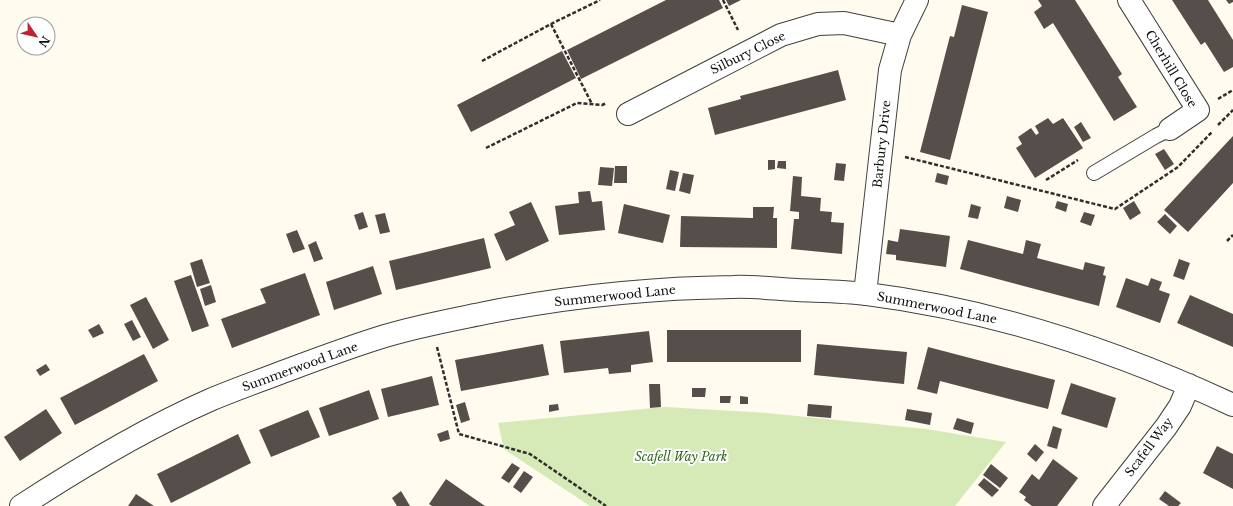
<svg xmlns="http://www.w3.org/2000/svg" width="1233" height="506" viewBox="0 0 1233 506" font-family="'Libre Baskerville',serif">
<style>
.green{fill:#d5eab7}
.building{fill:#564e4a}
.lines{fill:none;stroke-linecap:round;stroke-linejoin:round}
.service-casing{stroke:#404040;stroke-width:16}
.minor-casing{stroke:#404040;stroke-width:24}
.path{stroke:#2f2f2f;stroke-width:2.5;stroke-dasharray:4 2;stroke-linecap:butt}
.service{stroke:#fff;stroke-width:14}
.minor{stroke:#fff;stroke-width:22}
.labels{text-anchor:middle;stroke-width:4;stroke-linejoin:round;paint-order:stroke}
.street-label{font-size:12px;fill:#0d0d0d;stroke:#fff}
.park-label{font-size:12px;font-style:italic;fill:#30671c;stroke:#fff}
</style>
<rect width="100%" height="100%" fill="#fffbee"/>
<!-- green -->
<path class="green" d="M665,407L767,413L926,429L1006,442L955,506H590L504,449L498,423Z"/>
<!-- building -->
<path class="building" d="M666,0H719L723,8L581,79L567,50Z
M726,0H741L729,6Z
M1038,0H1075L1122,74L1118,77L1137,107L1114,121L1053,23L1044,29L1034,12L1042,6Z
M1172,0H1208L1233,40V67L1224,72L1205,42L1201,45Z
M1226,0H1233V2L1229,4Z
M962,5L988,12L950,160L920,152L950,36L954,37Z
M562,51L576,78L471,132L457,105Z
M838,70L846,100L715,135L708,108L741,99L740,96Z
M1048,118L1053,124L1063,118L1083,148L1035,178L1016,148L1022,144L1018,137L1031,128L1036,135L1039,133L1035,126Z
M1081,122L1091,138L1083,142L1074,127Z
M1233,136V183L1188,232L1164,210Z
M1164,149L1174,164L1165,170L1155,154Z
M768,160H775V169L768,170Z
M778,161H786V169L777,168Z
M836,163L846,164L844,181L834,180Z
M615,166H627V183H614Z
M600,167L614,168L612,186L598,185Z
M670,170L679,172L675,191L666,189Z
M683,173L694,175L690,194L679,191Z
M937,173L949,176L947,185L935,182Z
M793,176L802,177L801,196L821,198L820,211L832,212L831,222L844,223L842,254L791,249L794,219H799V212L790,211Z
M590,191L592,202L602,201L605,230L559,235L555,206L579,203L578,192Z
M1007,196L1021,200L1018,212L1004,208Z
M1057,201L1068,204L1066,212L1055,208Z
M1134,201L1141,213L1130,220L1123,208Z
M531,202L549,241L506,261L494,234L515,225L509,212Z
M624,204L670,215L663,243L618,233Z
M971,204L981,207L978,219L968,217Z
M753,207H774L773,218H777V248L680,247L681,216L753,218Z
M363,212L368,227L359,230L354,215Z
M1084,212L1095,215L1091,226L1080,222Z
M385,213L390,232L380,234L375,215Z
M1165,214L1177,226L1170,234L1157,222Z
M900,229L950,236L946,267L896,260V255L886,254L888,240L898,242Z
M297,230L305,249L293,253L286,234Z
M484,238L491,268L396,290L389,261Z
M968,240L1023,254L1026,240L1041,244L1037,258L1083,270L1085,262L1105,267L1103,275L1106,276L1099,306L960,269Z
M316,241L323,259L314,262L308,245Z
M202,259L210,283L197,287L190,263Z
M1179,259L1190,263L1184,280L1173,276Z
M373,266L382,294L334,310L326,282Z
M305,273L320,315L232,348L221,319L266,303L260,289Z
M191,275L209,326L192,332L174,281Z
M1126,278L1148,286L1151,278L1162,282L1159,290L1170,294L1160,323L1116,307Z
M211,285L216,302L205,306L200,289Z
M1190,295L1233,314V347L1177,323Z
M146,297L169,340L153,349L130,305Z
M132,320L141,337L133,341L124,324Z
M99,324L104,333L93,338L88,330Z
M667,330H801V362H667Z
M649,331L653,362L631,365V372L609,374L608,368L564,373L560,341Z
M543,344L549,375L461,391L455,360Z
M817,344L907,352L904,384L814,375Z
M928,347L1055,380L1048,409L940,381L937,394L917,389Z
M144,354L158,381L75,425L60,398Z
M46,364L50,370L40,376L36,370Z
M432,376L439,405L388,417L381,389Z
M1071,383L1116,398L1107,428L1061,414Z
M649,384H660L661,407L650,408Z
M692,388H706L705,397H692Z
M369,390L379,419L329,436L319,408Z
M720,396H731L730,403H720Z
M740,396L748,397V404H740Z
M465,402L470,420L461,423L456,405Z
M558,404L559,410L549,412V405Z
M808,404L832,406L831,418L807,416Z
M46,409L62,433L20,461L4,437Z
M907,409L932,413L930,425L905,420Z
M308,410L320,437L271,457L259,430Z
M957,418L974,423L971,434L953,429Z
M1053,426L1062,429L1057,449L1047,446Z
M448,430L450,439L440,442L437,434Z
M238,434L251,463L171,503L157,474Z
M1035,444L1044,452L1036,462L1027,454Z
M1217,446L1233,454V489L1203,473Z
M1053,459L1078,478L1057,506H1032L1024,500L1026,497L1019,492L1032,474L1039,480Z
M512,463L520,468L509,483L501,478Z
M991,464L1008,478L1000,488L983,475Z
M524,471L533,477L521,493L513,487Z
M984,478L999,490L992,497L978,485Z
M446,479L466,493L485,506H432L429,504Z
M401,491L410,506H397L392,498Z
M1165,491L1181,503L1178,506H1169L1159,499Z
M136,494L154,506H128Z"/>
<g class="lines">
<defs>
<path id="service" d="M1094,173L1156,136L1170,129"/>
<path id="minor" d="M1129,0L1198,110L1170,129
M628,114L781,35L818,24L844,23L900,35
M865,294L890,70L900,35L917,0
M21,506C81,467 144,429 210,400C236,389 262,380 288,370C320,358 352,346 385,336C418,326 451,320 485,313C566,297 649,288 733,287C754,286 775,289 797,290C820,291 844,291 867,294C994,310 1117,351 1233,405
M1104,506L1166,427L1180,406L1189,385"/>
</defs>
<!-- service casing -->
<use href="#service" class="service-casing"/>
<!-- minor casing -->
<use href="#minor" class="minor-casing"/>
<!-- path -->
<path class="path" d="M723,0L738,30
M551,24L592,104
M482,61L551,24L600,0
M1218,99L1233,90
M1218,125L1233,110
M486,148L577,103L602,105L607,103
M905,157L1115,209L1178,167L1212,132
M1046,180L1078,160
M1227,241L1233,235
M437,347L459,434L530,454L606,506"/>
<!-- service -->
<use href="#service" class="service"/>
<!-- minor -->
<use href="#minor" class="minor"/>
</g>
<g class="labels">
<!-- street labels -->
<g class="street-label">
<text transform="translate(748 53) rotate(-26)" y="4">Silbury Close</text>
<text transform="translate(1171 69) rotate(59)" y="4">Cherhill Close</text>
<text transform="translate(882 144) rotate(-84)" y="4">Barbury Drive</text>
<text transform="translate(615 296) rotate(-6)" y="4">Summerwood Lane</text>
<text transform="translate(937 308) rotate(11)" y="4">Summerwood Lane</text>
<text transform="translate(300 367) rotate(-20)" y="4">Summerwood Lane</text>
<text transform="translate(1149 447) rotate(-53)" y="4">Scafell Way</text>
</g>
<!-- park labels -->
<g class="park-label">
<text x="681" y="461">Scafell Way Park</text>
</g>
</g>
<!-- north arrow -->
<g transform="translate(36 36) rotate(124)"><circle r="19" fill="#ffffff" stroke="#9e9e9e"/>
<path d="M0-3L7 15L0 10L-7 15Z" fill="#c12233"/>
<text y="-6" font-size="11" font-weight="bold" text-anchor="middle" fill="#0d0d0d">N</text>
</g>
</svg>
